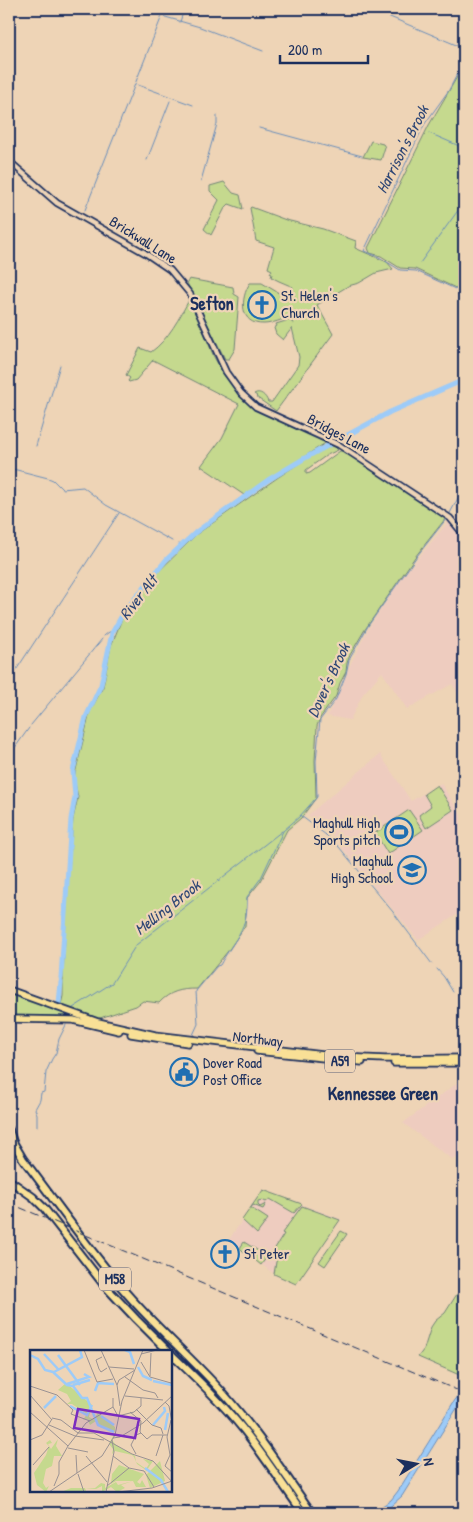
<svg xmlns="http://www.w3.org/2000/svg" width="473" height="1522" viewBox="0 0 473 1522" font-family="'Patrick Hand',sans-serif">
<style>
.built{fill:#eeccbf}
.green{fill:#c5d98e;stroke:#708476}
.water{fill:#9dcbf8;stroke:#698dba}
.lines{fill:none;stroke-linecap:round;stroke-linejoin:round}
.stream{stroke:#698dba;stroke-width:1}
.river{stroke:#9dcbf8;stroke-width:5}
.secondary-casing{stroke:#1b2f5e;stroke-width:8}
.trunk-casing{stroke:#1b2f5e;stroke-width:9}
.motorway-casing{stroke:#1b2f5e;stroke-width:10}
.secondary{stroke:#eed4b6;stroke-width:4.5}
.trunk{stroke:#f9e096;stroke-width:5.5}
.motorway{stroke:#f9e096;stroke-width:6}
.rail{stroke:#1b2f5e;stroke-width:1;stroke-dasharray:8 4;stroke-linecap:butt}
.labels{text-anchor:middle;stroke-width:4.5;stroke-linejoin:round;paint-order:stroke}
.shield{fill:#eed4b6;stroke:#5a6078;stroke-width:1}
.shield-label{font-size:14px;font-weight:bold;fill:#1b2f5e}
.street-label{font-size:15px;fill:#1b2f5e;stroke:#eed4b6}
.poi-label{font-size:15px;fill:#1b2f5e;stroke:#eed4b6;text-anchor:start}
.water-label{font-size:16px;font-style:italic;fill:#2e4675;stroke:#eed4b6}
.quarter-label{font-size:18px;font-weight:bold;fill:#1b2f5e;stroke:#eed4b6}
.inset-river{fill:none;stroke:#9dcbf8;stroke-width:2.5}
.inset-road{fill:none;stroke:#9a9293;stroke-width:1}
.view{fill:#7b2cbf;fill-opacity:0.15;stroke:#7b2cbf;stroke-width:2.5}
.inset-edge{fill:none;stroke:#1b2f5e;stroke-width:2.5}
</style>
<rect width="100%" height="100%" fill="#eed4b6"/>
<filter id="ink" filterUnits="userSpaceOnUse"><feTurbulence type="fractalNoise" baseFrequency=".02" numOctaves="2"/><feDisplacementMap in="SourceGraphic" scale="10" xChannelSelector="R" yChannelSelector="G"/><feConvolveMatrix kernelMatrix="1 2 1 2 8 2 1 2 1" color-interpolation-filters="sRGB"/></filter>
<g filter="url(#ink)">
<!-- built -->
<path class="built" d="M449,521L464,544V698L462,699L452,684L407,709L382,672L363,694L350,720L327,716L342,687L348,669L368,629L403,576Z
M380,754L411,801L441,783L464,820V910L418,940L327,830L308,815Z
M464,1078V1150L457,1158L452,1159L403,1123Z
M263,1190L341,1219L296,1284L274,1274L239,1247L228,1241Z"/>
<!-- green -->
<path class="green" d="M464,65V292L415,269L400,268L381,256L370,253L368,248L429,125Z
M371,141L383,144L385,147L381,160L363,157Z
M224,182L233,193L240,195L243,209L229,204L225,208L211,235L204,229L219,200L210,191V186Z
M251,207L286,220L323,229L356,241L355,248L387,262L393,269L376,273L359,283L348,286L317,305L333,334L276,411L256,397L257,396L254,394C260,390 266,396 268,402H272L298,365L299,357L292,328L283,340L276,334L274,328L277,326L276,324L289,320L294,324L291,317C282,319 272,324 264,324C239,325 240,298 250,283H262L277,292L289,297L293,287L279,281L271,277L272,274L270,273L272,270L268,268L274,247L256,241L250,208Z
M189,279L233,287L234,294L239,297L235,349L229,359H225L187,283Z
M190,298L214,357L224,375L241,395L259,410L327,442L244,495L201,466L222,438L239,404L153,360L136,380L129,382L128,381L130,378L126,375L140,348L151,352C168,340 180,317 190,298Z
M333,445L338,450L327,455L306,470V474L310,473L340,451H344L442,514L446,518L415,557L364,631L350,655L347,663L346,672L340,683L336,696L320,718L317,726L315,760L316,798L301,818L287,830L261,881L247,898L245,926L228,951L197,989C181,989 170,991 159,1003L143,1001L136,1006L97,1019L61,1005L63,996V975L68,885L73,819L78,797L74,778L90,712L103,687L111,646L124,614L155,575L197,534L277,478L309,457Z
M437,785L453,810L426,828L419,815L431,806L424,794Z
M409,810L423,830L388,854L375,833Z
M9,992L74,1016L73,1019L9,1016Z
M263,1190L302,1204L294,1213L270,1199L266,1202L262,1200L258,1201V1205L260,1207L266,1204L263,1209L253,1205L251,1208L268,1219L257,1234L242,1220Z
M302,1206L340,1220L296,1284L274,1274L277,1256L272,1253L284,1234L282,1233Z
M341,1231L347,1234L325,1266L319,1262Z
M244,1242L265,1255L269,1254L261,1265L245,1252L247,1249L244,1252L240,1248Z
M457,1294L462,1295L464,1299V1377L418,1357L424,1349L431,1327L435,1321L445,1313Z"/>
<!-- water -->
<path class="water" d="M464,1388V1397L402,1496L383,1513H372L391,1500L398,1491L453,1403Z"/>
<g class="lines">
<!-- stream -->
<path class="stream" d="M150,9L155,12
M371,9L461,47
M180,22L184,9
M464,61L449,90L424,125L364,251L379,257L400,270L416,271L464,293
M138,85L193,105
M461,95L464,96
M259,128L362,156
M429,133L464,148
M147,160L170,101
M201,181L217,124V116
M85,210L162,16L200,27L263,51
M420,263L462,205
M36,446L60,365
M9,468L48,478L53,480L62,489L83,487L106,505L172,541
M449,515L464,487
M179,544L181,545
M104,636L109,632H113
M9,681L119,513
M31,725L102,639
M9,756L29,728
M301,816L326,835L339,847L393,912L432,964
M437,969L444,977L453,992
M73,1008L112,983L136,945L282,831
M193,1035L198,1024L196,991L217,966L220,965C234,939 249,929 247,897L261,878L283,831L299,817L317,797L316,761L320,720L336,699L346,674L349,660L368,626L417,556L447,518
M37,1126V1114L35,1109L40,1100L41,1093L44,1092L46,1072L52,1059L56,1053L59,1039L66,1025"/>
<!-- river -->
<path class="river" d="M61,978L71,819L75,797L73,771L86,717L101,685L112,633L124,612L166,560L196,532L268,480L305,458L390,412L464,380
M59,1003L61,982"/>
<defs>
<path id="secondary" d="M9,161L57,203L145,253L170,270L190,294L226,372L241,393L256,407L339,445L450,518L464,535"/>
<path id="trunk" d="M9,990L98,1022L155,1035L340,1057L385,1059L464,1058
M9,1019L73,1020L119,1031
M131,1034L188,1043
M257,1051L362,1062
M394,1063H464"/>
<path id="motorway" d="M9,1130L13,1142L23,1159C56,1202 87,1247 122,1288C153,1325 190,1356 222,1392C256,1430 283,1472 312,1513
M9,1180L33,1197L44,1208L104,1285L136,1319L168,1351
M171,1354C196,1378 221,1402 243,1429C264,1456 283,1485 303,1513"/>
</defs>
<!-- secondary casing -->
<use href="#secondary" class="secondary-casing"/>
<!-- trunk casing -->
<use href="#trunk" class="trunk-casing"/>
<!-- motorway casing -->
<use href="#motorway" class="motorway-casing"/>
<!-- secondary -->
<use href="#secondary" class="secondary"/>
<!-- trunk -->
<use href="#trunk" class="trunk"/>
<!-- motorway -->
<use href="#motorway" class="motorway"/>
<!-- rail -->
<path class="rail" d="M9,1203L464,1393"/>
</g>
</g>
<!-- icons -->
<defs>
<symbol id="church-ring" viewBox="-11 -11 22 22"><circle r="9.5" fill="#eed4b6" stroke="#1f6fb2" stroke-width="1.5"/><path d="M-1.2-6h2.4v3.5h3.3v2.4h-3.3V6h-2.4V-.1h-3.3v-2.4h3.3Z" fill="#1f6fb2"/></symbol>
<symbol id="stadium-ring" viewBox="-11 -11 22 22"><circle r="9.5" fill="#eed4b6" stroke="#1f6fb2" stroke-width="1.5"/><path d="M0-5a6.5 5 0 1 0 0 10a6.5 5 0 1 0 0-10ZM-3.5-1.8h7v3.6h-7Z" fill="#1f6fb2"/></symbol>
<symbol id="school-ring" viewBox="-11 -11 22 22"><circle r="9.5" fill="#eed4b6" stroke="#1f6fb2" stroke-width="1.5"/><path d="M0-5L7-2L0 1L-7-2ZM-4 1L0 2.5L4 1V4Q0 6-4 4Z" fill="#1f6fb2"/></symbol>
<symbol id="civic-ring" viewBox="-11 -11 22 22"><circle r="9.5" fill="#eed4b6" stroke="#1f6fb2" stroke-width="1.5"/><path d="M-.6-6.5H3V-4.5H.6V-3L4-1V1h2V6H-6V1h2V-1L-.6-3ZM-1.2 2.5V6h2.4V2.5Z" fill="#1f6fb2"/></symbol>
</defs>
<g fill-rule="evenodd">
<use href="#church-ring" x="246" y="289" width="32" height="32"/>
<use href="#stadium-ring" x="383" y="816" width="32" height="32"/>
<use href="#school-ring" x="396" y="854" width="32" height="32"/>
<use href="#civic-ring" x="168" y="1056" width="32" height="32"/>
<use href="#church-ring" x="209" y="1238" width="32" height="32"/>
</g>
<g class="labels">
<!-- shield labels -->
<g class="shield">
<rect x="325" y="1049.5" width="30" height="23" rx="4"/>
<rect x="99" y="1267.5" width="32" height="23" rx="4"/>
</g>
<g class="shield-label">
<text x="340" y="1066">A59</text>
<text x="115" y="1284">M58</text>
</g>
<!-- street labels -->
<g class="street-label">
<text transform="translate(143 240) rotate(32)" y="5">Brickwall Lane</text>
<text transform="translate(339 434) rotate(28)" y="5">Bridges Lane</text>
<text transform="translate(258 1039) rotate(7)" y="5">Northway</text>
</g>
<!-- poi labels -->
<g class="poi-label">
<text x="281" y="301">St. Helen's<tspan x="281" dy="17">Church</tspan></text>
<text x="380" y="828" text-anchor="end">Maghull High<tspan x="380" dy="17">Sports pitch</tspan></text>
<text x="393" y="866" text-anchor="end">Maghull<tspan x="393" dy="17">High School</tspan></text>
<text x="203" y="1068">Dover Road<tspan x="203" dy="17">Post Office</tspan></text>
<text x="244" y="1259">St Peter</text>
</g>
<!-- water labels -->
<g class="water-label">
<text transform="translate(402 149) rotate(-63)" y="6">Harrison's Brook</text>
<text transform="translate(138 597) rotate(-52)" y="6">River Alt</text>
<text transform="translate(328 680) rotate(-65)" y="6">Dover's Brook</text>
<text transform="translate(167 907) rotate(-38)" y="6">Melling Brook</text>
</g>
<!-- quarter labels -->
<g class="quarter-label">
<text x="212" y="310">Sefton</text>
<text x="383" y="1100">Kennessee Green</text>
</g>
</g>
<!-- overview -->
<g transform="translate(30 1350)">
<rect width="142" height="142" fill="#eed4b6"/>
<path d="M36,33L62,55L59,67L63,69L68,63L85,77V85L82,90L86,95L105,106L106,112L116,119L119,114L113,109L123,111L115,123L116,120L107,114L106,112L104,107L102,105L85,101L82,104L83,99L79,94L85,82L70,77L66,71L60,75L57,69L53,70L57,64L42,54H37L41,51L37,44L28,40ZM28,89L26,96L32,106H24L22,116L16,119L13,133L16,138L19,136L16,142L7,135L4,123L16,105L19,96L16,93L20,90L22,93L18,94L21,99ZM130,111L135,131L120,138L116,125ZM89,115L114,124L107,132L110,134L112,130L116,137H106L103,131L91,135L95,138L87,142L81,137L72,142V136L66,139L55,138L56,141L31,142L41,138H65L71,133L75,134V138L86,132L88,135L103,131H86L81,134L82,124Z" fill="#c5d98e"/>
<path class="inset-river" d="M95,0L100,2L104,14M14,4L28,19M0,5L8,9L15,20L23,22L37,35L43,36L52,48H57L68,75L84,82M28,5L50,35M108,17L113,26L122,30M24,22L52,7L50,0M123,31L142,35M37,34L59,27L54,24M43,35L60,30M65,41L68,33L84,34M40,56L57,65L62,55M14,58L26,46M71,66L84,75M123,75L135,61L134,57M135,80L138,63M115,118L131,130L138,142"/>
<path class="inset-road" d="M54,0L67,32L83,29M71,0L87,35M111,4L127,0M72,7L66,10L69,19L71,22L77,18M111,12L120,27L141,33M79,17L104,19M120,26L121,3M95,27L113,40L125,43L128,48M87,35L89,30L105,20M87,35L90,56M0,36L27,45L43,60L41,64L60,71M0,45L22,70M95,46L133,50M135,52L139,56L142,72M83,57L88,66L104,62L111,56V48M106,59L122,75L131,78L133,84M0,62L38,96M100,62L111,71L110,82L117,89L122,85H137M22,68L31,70L48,83H64L102,104L123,111L143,133M141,70L137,87L140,105L135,116L143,123M19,75L45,86M45,86L74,90M83,88L90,87L113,73L143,45M0,90L12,85L22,69M38,98L58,102M106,104L101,95L106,85L111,83M46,105L47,123M56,106L77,132M83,106L99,118L114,121L124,137M126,106L133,85M3,115L19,97M48,124L54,142M24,136L29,124V112L38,96L56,73L83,57V48M77,136L99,118M19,142L72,106L85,85L92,51L113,0M76,142L84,102L82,90M88,142L122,138L142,131"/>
<path class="view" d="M48,59L109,69L105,88L44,78Z"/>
<rect width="142" height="142" class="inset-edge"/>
</g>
<!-- margin -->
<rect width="473" height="1522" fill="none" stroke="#eed4b6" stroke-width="30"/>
<rect x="15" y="15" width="443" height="1492" fill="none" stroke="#1b2f5e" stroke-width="2" filter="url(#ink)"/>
<!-- north arrow -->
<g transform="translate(416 1464) rotate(80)" stroke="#eed4b6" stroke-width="4" paint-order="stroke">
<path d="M0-4L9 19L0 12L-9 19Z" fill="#1b2f5e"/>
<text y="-8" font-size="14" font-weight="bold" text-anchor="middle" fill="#1b2f5e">N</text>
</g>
<!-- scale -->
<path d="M280 55v8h88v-8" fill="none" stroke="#1b2f5e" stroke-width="2.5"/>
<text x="288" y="55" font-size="15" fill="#1b2f5e" stroke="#eed4b6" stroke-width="4" paint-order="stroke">200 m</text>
</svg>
